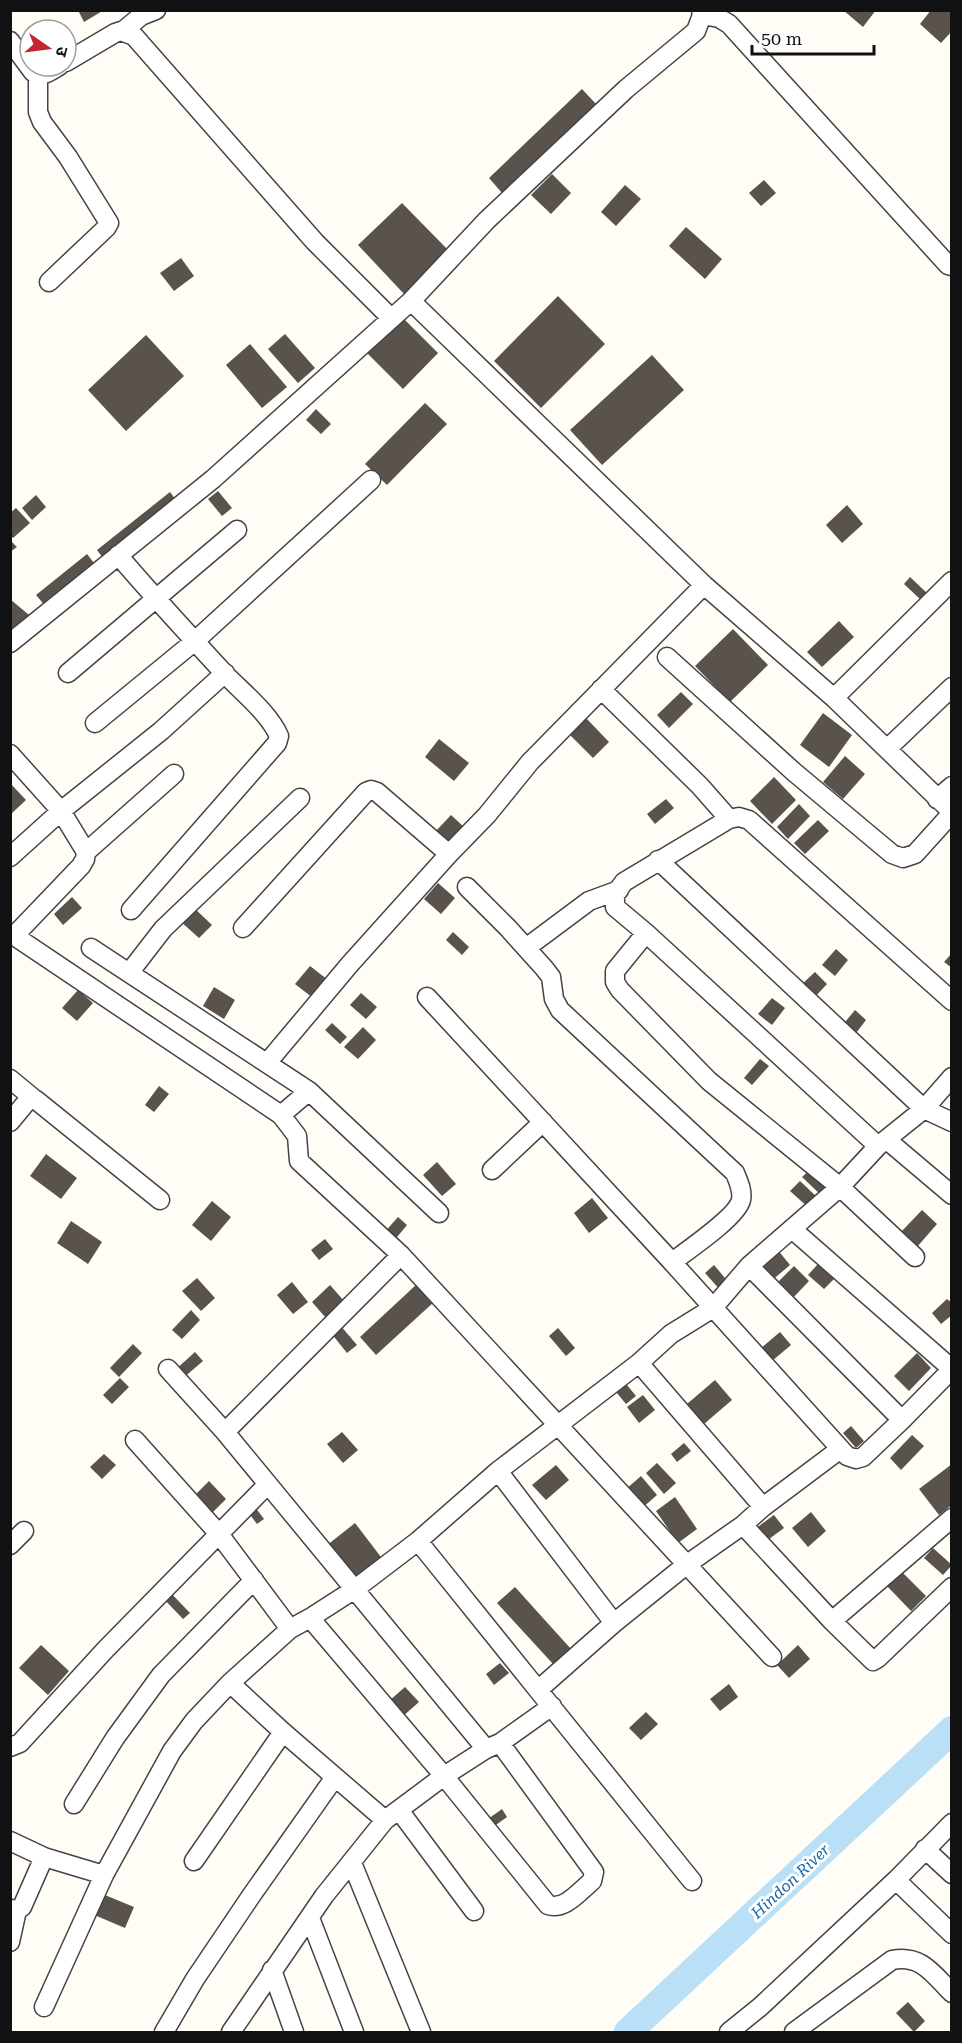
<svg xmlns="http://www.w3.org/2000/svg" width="962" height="2043" viewBox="0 0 962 2043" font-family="'Roboto Serif','Noto Sans Devanagari',serif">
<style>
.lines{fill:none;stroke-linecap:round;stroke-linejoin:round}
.river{stroke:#b9e0f7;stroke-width:28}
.building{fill:#5a524d}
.minor-casing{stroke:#444;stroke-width:21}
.minor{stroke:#fff;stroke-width:18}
.labels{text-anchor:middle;stroke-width:6;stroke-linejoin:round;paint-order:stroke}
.water-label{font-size:16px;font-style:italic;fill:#1768a6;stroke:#fff}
</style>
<rect width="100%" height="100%" fill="#fffdf5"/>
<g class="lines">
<!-- river -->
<path class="river" d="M628,2032L952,1730"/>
</g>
<!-- building -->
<path class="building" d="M78,10H104L84,22Z
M843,10H876L863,27Z
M931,10H952V31L941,43L920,24Z
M582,89L596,104L502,193L489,178Z
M552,174L571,193L551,214L531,195Z
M764,180L776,193L761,206L749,193Z
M625,185L641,199L616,226L601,212Z
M402,203L450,252L405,295L358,245Z
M686,227L722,259L705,279L669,246Z
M181,258L194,276L174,291L160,273Z
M558,296L605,344L541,408L494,361Z
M402,317L438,353L403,389L367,353Z
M285,334L315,368L298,383L268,349Z
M146,335L184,376L126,431L88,390Z
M250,344L287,387L262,408L226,365Z
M652,355L684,390L602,465L570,430Z
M425,403L447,424L387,485L365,464Z
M316,409L331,424L321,434L306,420Z
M218,491L232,508L222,516L208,499Z
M170,492L179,504L106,562L97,550Z
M36,495L46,507L32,520L22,508Z
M847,505L863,524L842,543L826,525Z
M16,508L30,523L13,538L10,535V513Z
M10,540L17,547L10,552Z
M87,554L97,567L47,608L36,595Z
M910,577L928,594L922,601L904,584Z
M10,599L29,615L13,633L10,631Z
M839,621L854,637L822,667L807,652Z
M733,629L768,665L730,702L695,666Z
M681,692L693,704L669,728L657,715Z
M823,713L852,735L829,767L800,745Z
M586,718L609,742L593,758L569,734Z
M439,739L469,763L454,781L425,757Z
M845,756L865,774L843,799L823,782Z
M774,777L796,800L772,824L750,801Z
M10,783L26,800L10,815Z
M666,799L674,808L655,824L647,814Z
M799,804L810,816L788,839L777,827Z
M451,815L464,827L448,844L435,832Z
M818,820L829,831L805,854L794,843Z
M438,883L455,898L441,914L424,899Z
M72,897L82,908L63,925L54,914Z
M193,907L212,925L199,938L180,921Z
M453,932L469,947L462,955L446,940Z
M836,949L848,960L835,976L822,965Z
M952,953V968L944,962Z
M310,966L328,980L313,998L295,984Z
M815,972L827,984L813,999L800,986Z
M214,987L235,1000L224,1019L203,1006Z
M78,990L93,1003L77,1021L62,1008Z
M361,993L377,1007L366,1019L350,1005Z
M772,998L785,1008L772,1025L758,1014Z
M855,1010L866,1020L853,1037L841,1027Z
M332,1023L347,1037L340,1044L325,1030Z
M363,1027L376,1040L358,1059L344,1047Z
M760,1059L769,1066L752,1085L744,1078Z
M159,1086L169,1094L154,1112L145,1105Z
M46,1154L77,1178L61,1199L30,1176Z
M437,1162L456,1184L442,1196L423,1175Z
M813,1167L832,1186L822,1196L802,1177Z
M800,1181L819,1199L810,1209L790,1191Z
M592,1198L608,1218L589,1233L574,1213Z
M212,1201L231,1217L211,1241L192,1225Z
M922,1210L937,1224L917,1247L901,1232Z
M398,1217L407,1225L393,1242L383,1234Z
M71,1221L102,1242L88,1264L57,1243Z
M325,1239L333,1249L319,1260L311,1250Z
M777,1249L790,1265L770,1282L757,1266Z
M818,1264L834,1279L824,1289L808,1275Z
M714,1265L730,1284L721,1291L705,1273Z
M794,1266L809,1281L790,1301L774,1286Z
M197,1278L215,1298L201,1311L182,1291Z
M292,1282L308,1302L293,1314L277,1295Z
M417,1284L434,1302L376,1355L360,1337Z
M330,1285L344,1301L326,1318L312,1302Z
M947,1299L952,1303V1315L941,1324L932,1313Z
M191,1310L200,1320L182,1339L172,1330Z
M340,1325L357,1345L347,1353L331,1333Z
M558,1328L575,1348L566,1356L549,1336Z
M780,1332L791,1345L772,1361L761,1348Z
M133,1344L142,1353L119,1377L110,1368Z
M195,1352L203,1361L182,1379L174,1371Z
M917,1353L931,1368L909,1391L894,1376Z
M120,1378L129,1387L112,1404L103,1395Z
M622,1379L636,1396L626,1404L612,1387Z
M715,1380L732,1400L704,1424L687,1404Z
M643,1395L655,1410L639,1423L627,1407Z
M851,1426L864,1441L856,1448L843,1433Z
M342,1432L358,1450L343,1463L327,1444Z
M912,1435L924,1446L901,1470L890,1458Z
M684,1443L691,1451L677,1462L671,1454Z
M104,1454L116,1465L102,1479L90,1467Z
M657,1463L676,1483L664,1494L646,1473Z
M952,1464V1505L939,1515L919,1489Z
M556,1465L569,1480L546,1500L532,1485Z
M641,1476L657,1495L641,1509L625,1490Z
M209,1481L226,1499L211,1514L194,1496Z
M675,1497L697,1529L678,1543L656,1511Z
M252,1503L264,1519L257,1524L245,1508Z
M811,1512L826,1531L808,1547L792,1528Z
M774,1515L784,1528L765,1542L755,1529Z
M355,1523L384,1561L354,1584L326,1546Z
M933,1548L952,1565L943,1575L924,1558Z
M901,1571L926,1596L911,1611L887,1586Z
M515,1587L571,1649L554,1665L497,1603Z
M168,1590L190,1613L183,1619L161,1596Z
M41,1645L69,1671L48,1695L19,1668Z
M798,1645L810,1659L789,1678L777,1665Z
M500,1663L509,1673L494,1685L486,1674Z
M729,1684L738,1697L720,1711L710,1699Z
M405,1687L419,1702L402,1717L389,1701Z
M646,1712L658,1724L641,1740L629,1728Z
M502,1809L507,1817L493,1827L488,1819Z
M100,1893L134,1907L125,1928L92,1914Z
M908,2002L925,2021L914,2032L896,2013Z"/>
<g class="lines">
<defs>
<path id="minor" d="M702,15L719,18L729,24L948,265L952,266
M123,31L141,16L156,10
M10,41L33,72C43,78 50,71 59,66
M66,62L115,33L121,31L134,36L315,242L391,318
M38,75V112L42,122L68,157L109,223L106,228L49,282
M411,301L704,585L834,698L952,812
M118,555C152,595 188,634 224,673C242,692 268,712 279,736L277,743L131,910
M10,643L213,479L411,301L487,220L626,89L696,31L702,15L701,10
M667,657L794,772L892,854L903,858L915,854L952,813
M68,673L237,530
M601,689L700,786L729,819
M834,698L952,581
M95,723L195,641L371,480
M887,749L952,687
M10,754L61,811L86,852L85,859L81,866L14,936
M937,799L952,786
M86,852L174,774
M10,857L61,811L161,731L225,673
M658,860L924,1109L952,1122
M467,887L508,928L544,968L551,977L554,999L560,1010L735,1173C738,1181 743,1190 741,1200C737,1217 688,1250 672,1262
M243,928L366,792L371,790L377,792L449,854
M10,933L281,1115L297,1136L299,1161L401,1255L772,1657
M646,933L615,971V982L620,990L709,1081L840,1187L915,1257
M91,948L309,1091L439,1213
M526,948L589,901L619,890
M129,973L163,929L300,798
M427,997L672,1262L847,1456L856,1459L863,1457L902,1420L952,1369
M267,1063L350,964L449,854L487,815L530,762L704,585
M10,1079L33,1098
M281,1115L309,1091
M10,1122L29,1099L36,1100L160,1200
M887,1140L952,1195
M878,1146L646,933L615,907V894L624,882L729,819L739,817L749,820L952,1001
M492,1170L543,1122
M792,1229L952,1369
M401,1255L225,1432L486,1749
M749,1266L902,1420
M639,1363L763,1507
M168,1369L225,1432
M135,1440L219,1534L290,1629
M498,1471L614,1623
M743,1525L832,1621L873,1661L878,1658L952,1587
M418,1541L538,1690
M10,1545L24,1531
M310,1618L444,1776L548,1905C564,1911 580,1891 592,1881L594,1872L500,1743
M832,1621L952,1518
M230,1683L283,1732L385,1820
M10,1747L20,1743L105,1650L268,1484
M74,1804L115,1738L161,1675L254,1580
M399,1810L474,1911
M10,1841L44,1857L104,1875
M925,1849L952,1874
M194,1861L283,1732
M352,1863L421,2032
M896,1880L952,1934
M692,1881L538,1690L614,1623L686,1565L743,1525L763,1507L839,1450
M10,1909L17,1910L22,1907L44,1857
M310,1918L354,2032
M10,1942L17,1910
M272,1970L294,2032
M44,2007L104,1875L172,1751L194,1721L230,1683L290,1629L310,1618L355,1589L418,1541L498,1471L639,1363L671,1334L713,1308L749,1266L840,1187L878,1146L924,1109L952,1077
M164,2032L195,1979L251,1896L335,1777
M231,2032L324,1896L385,1820L444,1776L486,1749L500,1743L552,1706
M729,2032L760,2007L896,1880L952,1823
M794,2032L892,1960C921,1954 933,1974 952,1993"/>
</defs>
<!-- minor casing -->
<use href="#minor" class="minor-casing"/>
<!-- minor -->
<use href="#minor" class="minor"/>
</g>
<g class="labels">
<!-- water labels -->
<g class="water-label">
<text transform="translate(790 1881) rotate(-43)" y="6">Hindon River</text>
</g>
</g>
<!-- border -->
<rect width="962" height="2043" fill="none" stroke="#111111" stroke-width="24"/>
<!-- north arrow -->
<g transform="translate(48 48) rotate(104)"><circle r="28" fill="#ffffff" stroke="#a0a0a0" stroke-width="1.5"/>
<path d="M0-4.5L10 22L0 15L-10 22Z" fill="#c4262e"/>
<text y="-9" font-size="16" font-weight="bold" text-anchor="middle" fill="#111111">उ</text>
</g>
<!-- scale -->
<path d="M752 45v9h122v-9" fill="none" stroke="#111111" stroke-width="3"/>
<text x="761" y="45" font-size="18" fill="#111111" stroke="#ffffff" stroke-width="4.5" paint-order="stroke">50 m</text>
</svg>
